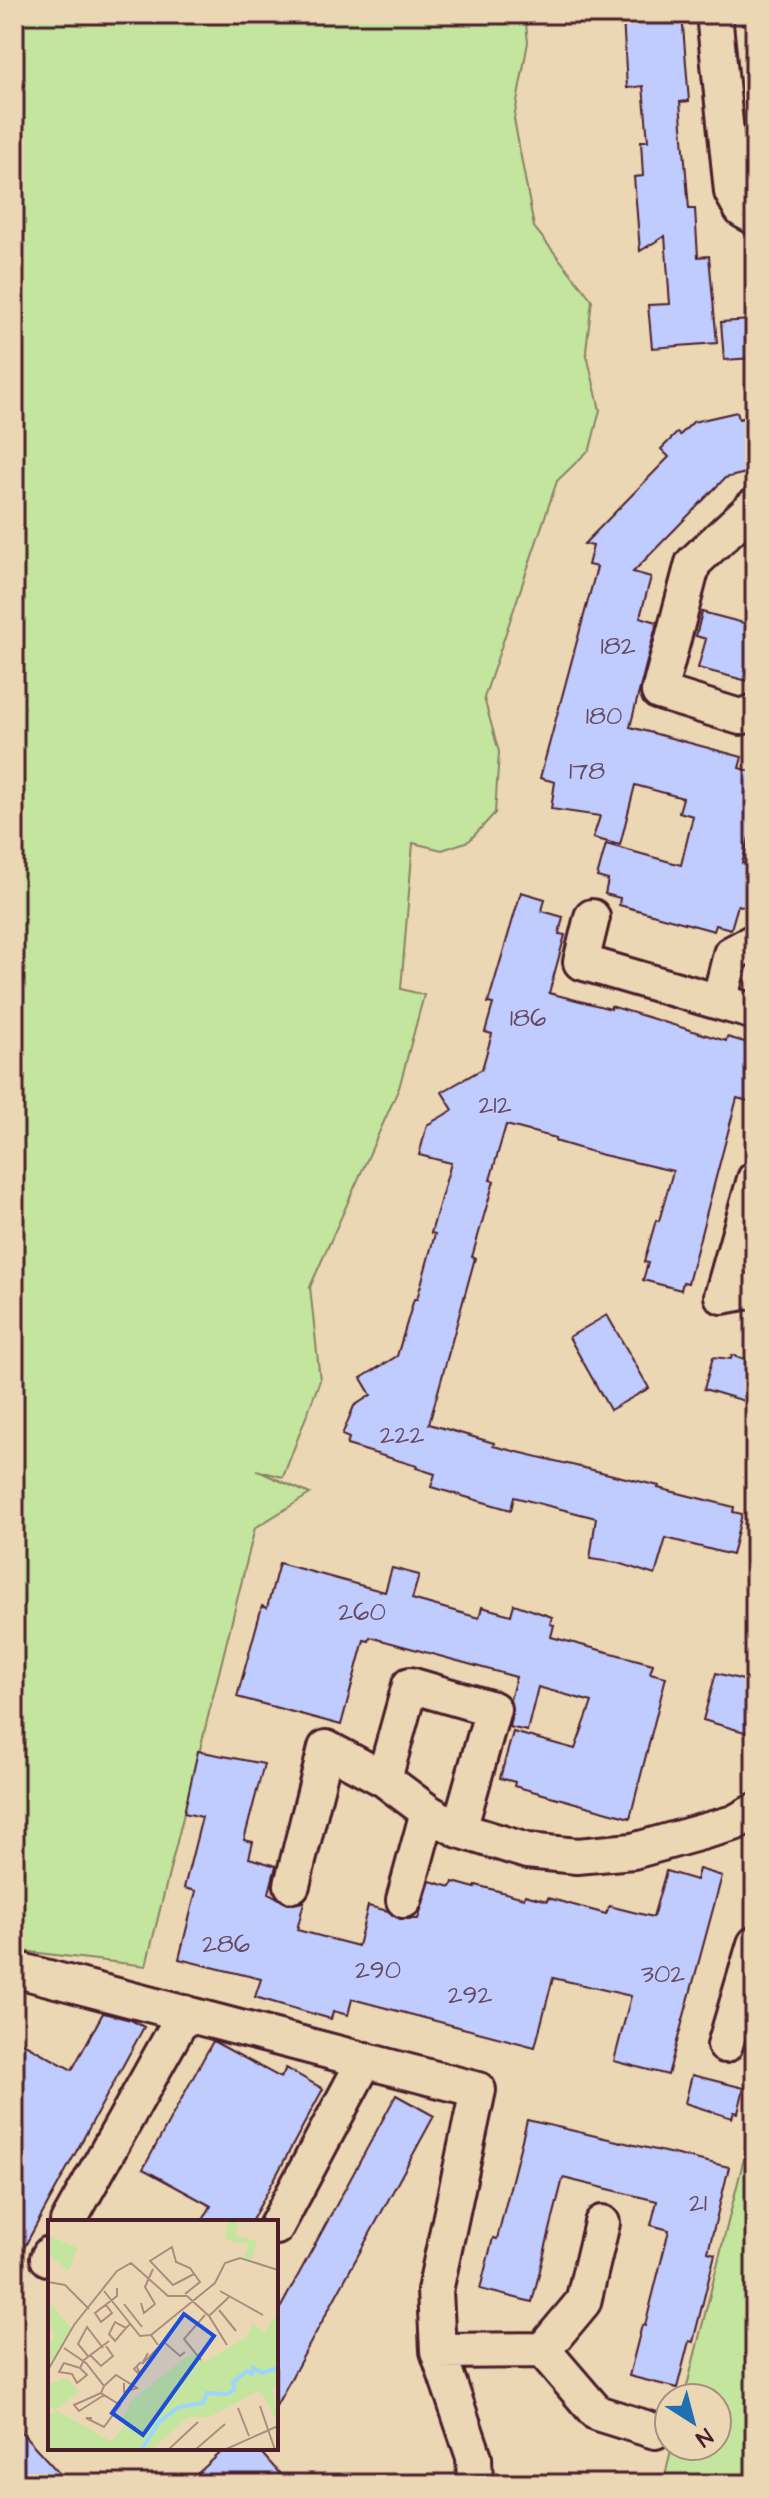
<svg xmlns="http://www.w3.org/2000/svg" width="769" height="2498" viewBox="0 0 769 2498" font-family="'Architects Daughter',sans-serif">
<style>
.green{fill:#c4e59d;stroke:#878264;stroke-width:2}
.building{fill:#c0ccfe;stroke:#4a1f2b;stroke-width:2}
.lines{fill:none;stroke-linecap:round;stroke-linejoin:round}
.minor-casing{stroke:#4a1f2b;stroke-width:40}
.minor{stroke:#ecd7b5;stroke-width:34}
.labels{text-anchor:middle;stroke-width:6;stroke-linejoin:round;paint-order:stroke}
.number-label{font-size:26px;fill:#684a60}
.inset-river{fill:none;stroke:#9bd6fc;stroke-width:4}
.inset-road{fill:none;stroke:#ab8d7e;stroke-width:2}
.view{fill:#1d4ed8;fill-opacity:0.15;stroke:#1d4ed8;stroke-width:4}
.inset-edge{fill:none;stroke:#4a1f2b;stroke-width:4}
</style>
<rect width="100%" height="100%" fill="#ecd7b5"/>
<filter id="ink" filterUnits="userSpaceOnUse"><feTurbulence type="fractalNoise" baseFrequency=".0125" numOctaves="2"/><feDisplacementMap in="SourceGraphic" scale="16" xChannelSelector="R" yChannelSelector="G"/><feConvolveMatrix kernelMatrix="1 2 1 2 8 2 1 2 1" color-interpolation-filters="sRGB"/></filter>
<g filter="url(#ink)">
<!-- green -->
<path class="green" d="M14,14H525L528,42L514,119L534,227L592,300L586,351L600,410L590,449L557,481L484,698L499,752L495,813L469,841L442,850L413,843L401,989L424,995L399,1088L310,1287L320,1380L283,1477L256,1470L310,1494L255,1528L146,1966L14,1950Z
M754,2118L755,2484H663L672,2446H717V2398H684Z"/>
<!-- building -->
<path class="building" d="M647,14H682L689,101L680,102L689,209H695L698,257L709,256L717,343L652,348L648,305L670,304L665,236L640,251L634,177L643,176L641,141H648L643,86L627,88L623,16Z
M751,320L754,358L724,360L721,322Z
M737,412L739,419L755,415V471L725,478L633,572L651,577L640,617L657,622L630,727L742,757L739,768L755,772V816L742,863L755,867V889L750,908L738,905L731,929L716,925L714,931L619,905L620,898L605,894L608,880L597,877L606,844L681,865L693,816L679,812L683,798L635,785L620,845L593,838L600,816L551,809L555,782L540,778L597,567L588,565L593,546L584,544L669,457L661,449L677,433L680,435L693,422Z
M702,612L755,626V683L698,668L706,639L696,636Z
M521,892L545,899L542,911L563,917L559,934L565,935L549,993L611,1009V1006L726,1041L727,1037L755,1045V1103L737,1098L688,1283L683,1282L681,1290L643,1280L648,1263L644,1262L656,1220L659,1221L673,1171L599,1154L555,1141L556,1138L506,1125L490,1180L494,1181L472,1257L475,1258L429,1424L494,1443L493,1446L659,1486L658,1488L734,1507L733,1512L742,1514L732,1555L666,1538L655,1575L618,1563L590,1559L596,1518L514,1497L511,1510L431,1487L435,1474L416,1468L417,1466L347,1445L349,1438L342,1435L354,1406L371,1395L361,1378L397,1356L414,1299H417L435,1234L431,1233L451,1163L419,1155L427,1125L453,1110L442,1092L482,1069L492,1034L485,1032L493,1004L488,1003Z
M607,1315L649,1388L610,1410L569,1337Z
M732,1355L755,1362V1404L704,1389L713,1357L731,1359Z
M279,1563L385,1592L392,1568L419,1575L412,1599L479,1618L482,1607L511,1615L514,1604L552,1617L550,1624L554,1625L551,1637L653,1664L650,1673L666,1677L630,1818L514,1786L515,1782L500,1778L513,1732L575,1749L592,1702L538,1687L527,1731L509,1727L512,1714L510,1700L516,1677L370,1637L369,1641L364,1640L341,1725L237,1697L262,1606L267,1608Z
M716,1673L755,1683V1735L703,1720Z
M198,1751L264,1764L244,1840L253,1842L249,1858L276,1866L269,1893L288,1904L304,1902L297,1930L358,1946L368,1906L388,1911L400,1919H418L430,1881L451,1887L453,1882L475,1888L476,1885L524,1898L525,1895L547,1901L548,1898L606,1914L609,1906L653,1917L666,1871L696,1880L699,1869L722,1876L668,2075L614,2061L631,1996L553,1978L535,2047L352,1999L348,2015L333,2011L331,2019L255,1997L261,1979L179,1959L196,1891L184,1888L202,1817L184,1813Z
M103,2013L131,2020L144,2027L14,2266V2038L72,2070Z
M213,2041L281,2078L286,2068L323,2089L251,2222H202L211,2206L143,2169Z
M692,2075L744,2088L738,2113L734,2112L732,2118L685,2103Z
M396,2095L434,2116L276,2406V2316Z
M527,2120L729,2167L708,2252L715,2254L693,2342L689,2341L677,2388L629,2376L642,2325L645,2326L669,2230L651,2225L657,2201L563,2178L532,2302L480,2289L493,2238L497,2239Z
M14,2424L69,2484H14Z
M226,2448H257L289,2484H186Z"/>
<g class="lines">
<defs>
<path id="minor" d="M714,14L732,192L742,210L755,217
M755,505L693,563L659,692L740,717L755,712
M592,917L581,962L719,1002
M755,941L731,954L719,1002L755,1012
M755,1179L722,1296L755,1290
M384,1779L410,1685L493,1709L459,1830
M292,1885L326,1748L384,1779L428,1812L459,1830L527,1851L577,1856L633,1851L734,1823L755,1811
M404,1900L428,1812
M14,1969L478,2090L435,2291L438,2351L474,2457L475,2484
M725,2045L755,1944
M68,2222L185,2013
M276,2227L365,2060
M48,2258L50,2254
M543,2350L583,2302L602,2223
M438,2351L543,2350L597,2413L655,2431"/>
</defs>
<!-- minor casing -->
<use href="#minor" class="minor-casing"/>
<!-- minor -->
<use href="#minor" class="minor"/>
</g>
</g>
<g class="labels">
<!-- number labels -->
<g class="number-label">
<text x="618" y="654">182</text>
<text x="604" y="724">180</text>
<text x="587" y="779">178</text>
<text x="528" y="1026">186</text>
<text x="495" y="1113">212</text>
<text x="402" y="1443">222</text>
<text x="362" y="1620">260</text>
<text x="226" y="1952">286</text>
<text x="378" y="1978">290</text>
<text x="663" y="1982">302</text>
<text x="470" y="2003">292</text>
<text x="698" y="2211">21</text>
</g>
</g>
<!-- overview -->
<g transform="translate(48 2220)">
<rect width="230" height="230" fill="#ecd7b5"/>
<path d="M180,0H190L188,16L209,21L204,40L196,38L201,24L177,20ZM0,15L29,28L21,51L0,34ZM3,84L23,108L0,149V126L7,116L0,100ZM228,95L230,161L225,170L230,204L214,173L208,172L162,197H140L103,230H0V195L9,191L63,221L77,205L73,201L83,181L125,147L145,133L156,142L199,117L204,104L217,112ZM19,158L31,172L7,190L0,185V164Z" fill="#c4e59d"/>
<path class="inset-river" d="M93,230L111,202L131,187L155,183L159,173L179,174L186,170L185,162L199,151L204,154L205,148L214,153L230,148"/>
<path class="inset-road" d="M0,62L17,65L41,89M56,71L92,116L103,115L110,125M172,71L215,95M137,74L152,62L142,48L128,42L124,27L102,41L125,65L146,54M93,83L96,93L107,84L97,67L105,49M76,84L94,107M58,85L64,93L53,102L47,93L69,76V68M171,90L188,111M161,96L181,77M78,108L67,121L61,114L67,102L78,108L82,104M103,115L167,63L177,43L192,38L230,50M16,128L38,143L56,166L53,173L72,185L56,207L38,198H44M100,133L94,144L116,122L132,136L137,132M42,135L53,146L65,136L58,126M40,136L30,124L39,107L55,128M153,140L136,119L157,95M89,147L93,156L86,149L93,142M32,148L16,143L11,152L24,154L29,163L39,155L32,148L36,140L61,121M0,150L26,105L69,51L83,43L120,76H139L161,96L179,125M56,166L68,155L89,168L76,172V163M53,173L26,185L31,191L56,175M212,186L227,230M190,188L201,216M120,230L150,202M147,230L177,204M176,230L230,206"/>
<path class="view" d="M136,94L166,116L95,215L64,193Z"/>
<rect width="230" height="230" class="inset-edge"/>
</g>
<!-- margin -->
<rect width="769" height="2498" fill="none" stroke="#ecd7b5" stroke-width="48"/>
<rect x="24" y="24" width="721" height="2450" fill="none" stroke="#4a1f2b" stroke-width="3" filter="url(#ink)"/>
<!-- north arrow -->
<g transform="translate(693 2422) rotate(144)"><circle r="38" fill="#ecd7b5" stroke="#ab8d7e" stroke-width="2"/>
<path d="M0-6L14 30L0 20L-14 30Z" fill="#1f6fb2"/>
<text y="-12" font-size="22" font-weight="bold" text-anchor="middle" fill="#4a1f2b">N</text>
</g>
</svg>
